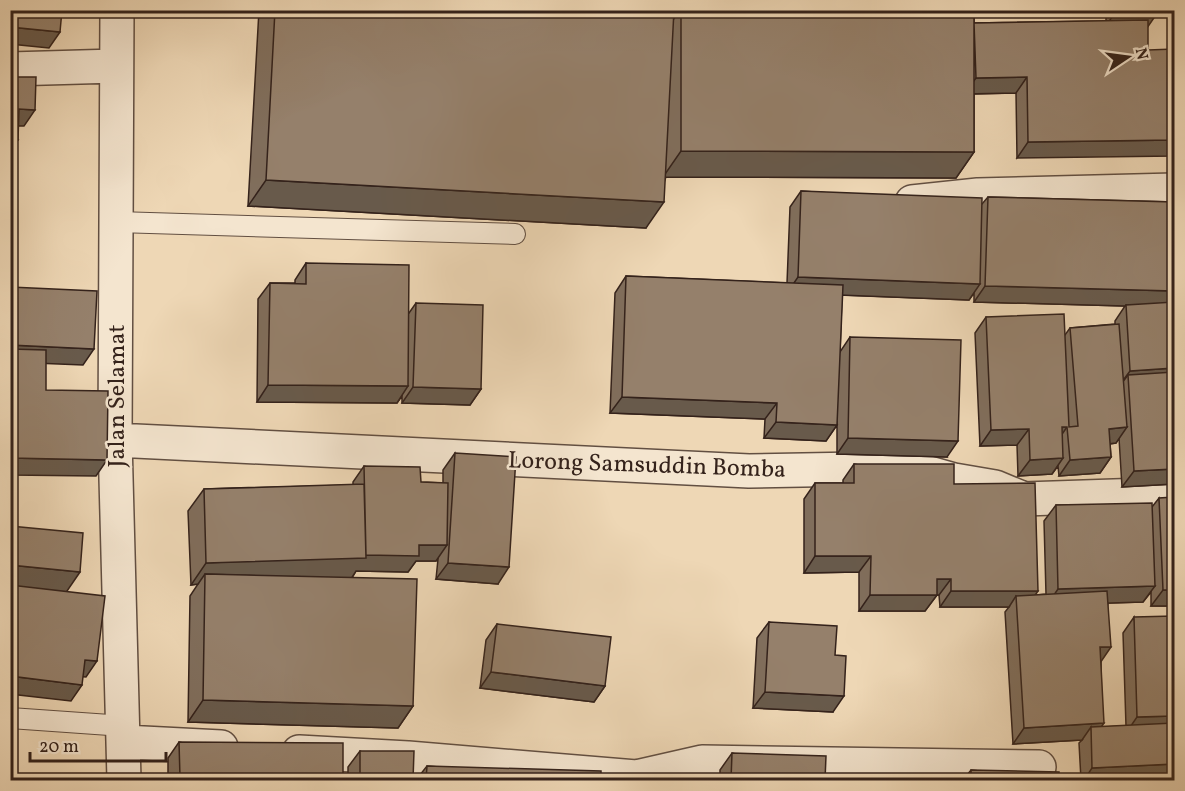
<svg xmlns="http://www.w3.org/2000/svg" width="1185" height="791" viewBox="0 0 1185 791" font-family="Vollkorn,serif">
<style>
.lines{fill:none;stroke-linecap:round;stroke-linejoin:round}
.lane-casing{stroke:#624f42;stroke-width:22}
.street-casing{stroke:#624f42;stroke-width:36}
.lane{stroke:#f4e5cf;stroke-width:20}
.street{stroke:#f4e5cf;stroke-width:33}
.wall{fill:#806e5c;stroke:#34221b;stroke-width:1.5}
.shaded-wall{fill:#685a4b;stroke:#34221b;stroke-width:1.5}
.building{fill:#95806b;stroke:#34221b;stroke-width:1.5}
.labels{text-anchor:middle;stroke-width:5;stroke-linejoin:round;paint-order:stroke}
.street-label{font-size:24px;fill:#34221b;stroke:#f4e5cf}
</style>
<rect width="100%" height="100%" fill="#eed7b5"/>
<filter id="stains"><feTurbulence type="fractalNoise" baseFrequency=".00333" numOctaves="4"/><feColorMatrix values="0 0 0 0 .2 0 0 0 0 .09 0 0 0 0 .02 0 0 0 .5 -.17"/></filter>
<radialGradient id="worn" r=".72"><stop offset=".6" stop-color="#630" stop-opacity="0"/><stop offset="1" stop-color="#630" stop-opacity=".3"/></radialGradient>
<g class="lines">
<defs>
<path id="lane" d="M117,222L515,234
M10,718L124,726"/>
<path id="street" d="M117,10L115,440L124,780
M10,69L116,66
M912,202L978,195L1174,190
M115,440L749,471L912,468L954,480L995,487L1024,499L1174,494
M124,742L221,747
M299,752L408,758L636,777L702,762L1039,767"/>
</defs>
<!-- lane casing -->
<use href="#lane" class="lane-casing"/>
<!-- street casing -->
<use href="#street" class="street-casing"/>
<!-- lane -->
<use href="#lane" class="lane"/>
<!-- street -->
<use href="#street" class="street"/>
</g>
<!-- wall -->
<path class="wall" d="M259,10H674L673,20L680,10H974V23L1106,21V12L1056,10H1158L1017,158L1016,93L974,94V152L956,178L666,177L646,228L248,206Z
M801,191L982,204L988,197L1174,202V484L1122,487L1119,438L1116,443L1110,444L1111,457L1100,473L1059,476L1058,466L1052,474L1018,476L1017,445L980,446L975,333L986,317L1065,335L1070,328L1115,324V321L1125,306L974,302V293L969,300L842,295L840,352L850,337L947,457L837,454V421V425L826,441L764,438L765,419L610,413L615,293L626,276L787,283L790,207Z
M306,263L409,313L416,303L481,389L470,405L402,403V396L397,403L257,402L258,299L270,283H295V280Z
M455,453L498,584L436,579L438,559L436,561H416L408,572L356,571L352,578L413,706L398,728L188,722L190,596L198,584L191,585L188,511L204,489L353,485V482L364,466L421,482L443,483V470Z
M854,464L954,484L1036,595L1046,594L1044,521L1056,505L1152,507L1159,498L1174,606H1151V592L1143,602L1108,603L1101,661L1102,727L1126,726L1123,633L1134,617L1156,780H1081L1079,743L1082,740L1013,744L1005,612L1009,607H940L939,595H937L925,611H859V572L804,573V499L815,483H843V480Z
M769,622L835,655L833,712L753,708L757,638Z
M497,624L605,686L594,702L480,688L486,640Z
M179,742L343,780H168V758Z
M360,751L413,780H348V767Z
M732,753L825,780H720V770Z
M427,766L601,780H416Z
M971,770L1059,780H963Z"/>
<!-- shaded-wall -->
<path class="shaded-wall" d="M1056,10H1107L1106,12Z
M1117,10L1158,12L1147,28L1105,27Z
M10,27L60,32L49,48L10,44Z
M1027,77L1016,93L964,94L976,78Z
M19,109L35,110L24,126H10Z
M10,140H18L10,151Z
M1174,140V156L1017,158L1028,142Z
M681,151L974,152L956,178L663,177Z
M266,180L664,202L646,228L248,206Z
M798,277L980,284L969,300L787,293Z
M985,286L1174,291V308L1126,305L1125,306L974,302Z
M10,345L94,349L83,365L10,362Z
M1174,368V384L1128,375L1119,387H1118L1130,371Z
M268,385L408,386L397,403L257,402Z
M413,387L481,389L470,405L402,403Z
M622,397L777,403L765,419L610,413Z
M776,422L837,425L826,441L764,438Z
M1062,427H1067L1056,443Z
M1127,427L1116,443L1098,445L1109,429Z
M1029,429L1017,445L980,446L991,430Z
M848,438L958,441L947,457L837,454Z
M1111,457L1100,473L1059,476L1070,460Z
M10,458L107,460L96,476L10,475Z
M1063,458L1052,474L1018,476L1030,460Z
M1174,469V484L1122,487L1134,471Z
M419,545H447L436,561H416L408,572L356,571L351,579L205,574L198,584L191,585L206,563L363,555Z
M815,556H871L859,572L804,573Z
M448,563L509,567L498,584L436,579Z
M10,565L80,572L65,594L10,589Z
M937,579H951L939,595H926Z
M1155,586L1143,602L1047,605L1058,589Z
M1163,590H1174V606H1151Z
M951,591H1038L1027,607L1016,596L1009,607H940Z
M870,595H937L925,611H859Z
M1100,647H1111L1100,663Z
M85,660L97,661L86,677L74,676Z
M491,672L605,686L594,702L480,688Z
M10,676L82,685L71,701L10,694Z
M765,692L844,696L833,712L753,708Z
M203,700L413,706L398,728L188,722Z
M1174,716V732L1126,733L1137,717Z
M1104,723L1093,739L1091,727L1082,740L1013,744L1024,728Z
M1174,764V780H1084L1092,768Z
M180,777H203L200,780H177Z"/>
<!-- building -->
<path class="building" d="M10,10H62L60,32L10,27Z
M275,10H674L664,202L266,180Z
M681,10H974V152L681,151Z
M1121,10H1158V12Z
M1148,20V50L1174,49V140L1028,142L1027,77L976,78L974,23Z
M10,77H36L35,110L19,109L18,140H10Z
M801,191L982,198L980,284L798,277Z
M988,197L1174,202V291L985,286Z
M306,263L409,265L408,386L268,385L270,283L306,284Z
M626,276L843,285L837,425L776,422L777,403L622,397Z
M10,287L97,291L94,349L10,345Z
M1174,302V368L1130,371L1126,305Z
M416,303L483,305L481,389L413,387Z
M1064,314L1069,427L1078,426L1070,328L1119,324L1127,427L1109,429L1111,457L1070,460L1067,427H1062L1063,458L1030,460L1029,429L991,430L986,317Z
M850,337L961,340L958,441L848,438Z
M10,349L46,350V390L108,391L107,460L10,458Z
M1174,372V469L1134,471L1128,375Z
M455,453L516,457L509,567L448,563Z
M854,464H954V484L1035,483L1038,591H951V579H937V595H870L871,556H815V483H854Z
M364,466L420,467L421,482L448,483L447,545H419V556L366,555Z
M364,484L366,558L206,563L204,489Z
M1174,497V590H1163L1159,498Z
M1152,503L1155,586L1058,589L1056,505Z
M10,526L83,533L80,572L10,565Z
M205,574L417,579L413,706L203,700Z
M10,585L105,596L97,661L85,660L82,685L10,676Z
M1107,591L1111,647H1100L1104,723L1024,728L1016,596Z
M1174,616V716L1137,717L1134,617Z
M769,622L837,626L835,655L846,656L844,696L765,692Z
M497,624L611,637L605,686L491,672Z
M1174,723V764L1092,768L1091,727Z
M179,742L343,743V780H203V777H180Z
M360,751H414L413,780H360Z
M732,753L826,756L825,780H731Z
M427,766L601,771V780H426Z
M971,770L1059,772V780H971Z"/>
<g class="labels">
<!-- street labels -->
<g class="street-label">
<text transform="translate(116 396) rotate(-90)" y="8">Jalan Selamat</text>
<text transform="translate(647 464) rotate(2)" y="8">Lorong Samsuddin Bomba</text>
</g>
</g>
<!-- margin -->
<rect width="1185" height="791" fill="none" stroke="#eed7b5" stroke-width="36"/>
<rect x="12" y="12" width="1161" height="767" fill="none" stroke="#34221b" stroke-width="3"/>
<rect x="18" y="18" width="1149" height="755" fill="none" stroke="#34221b" stroke-width="1.5"/>
<!-- north arrow -->
<g transform="translate(1128 57) rotate(77)" stroke="#f4e5cf" stroke-width="4.5" paint-order="stroke">
<path d="M0-4.5L10 22L0 15L-10 22Z" fill="#34221b"/>
<text y="-9" font-size="16" font-weight="bold" text-anchor="middle" fill="#34221b">N</text>
</g>
<!-- scale -->
<path d="M30 752v9h136v-9" fill="none" stroke="#34221b" stroke-width="3"/>
<text x="39" y="752" font-size="18" fill="#34221b" stroke="#f4e5cf" stroke-width="4.5" paint-order="stroke">20 m</text>
<rect width="100%" height="100%" filter="url(#stains)"/>
<rect width="100%" height="100%" fill="url(#worn)"/>
</svg>
